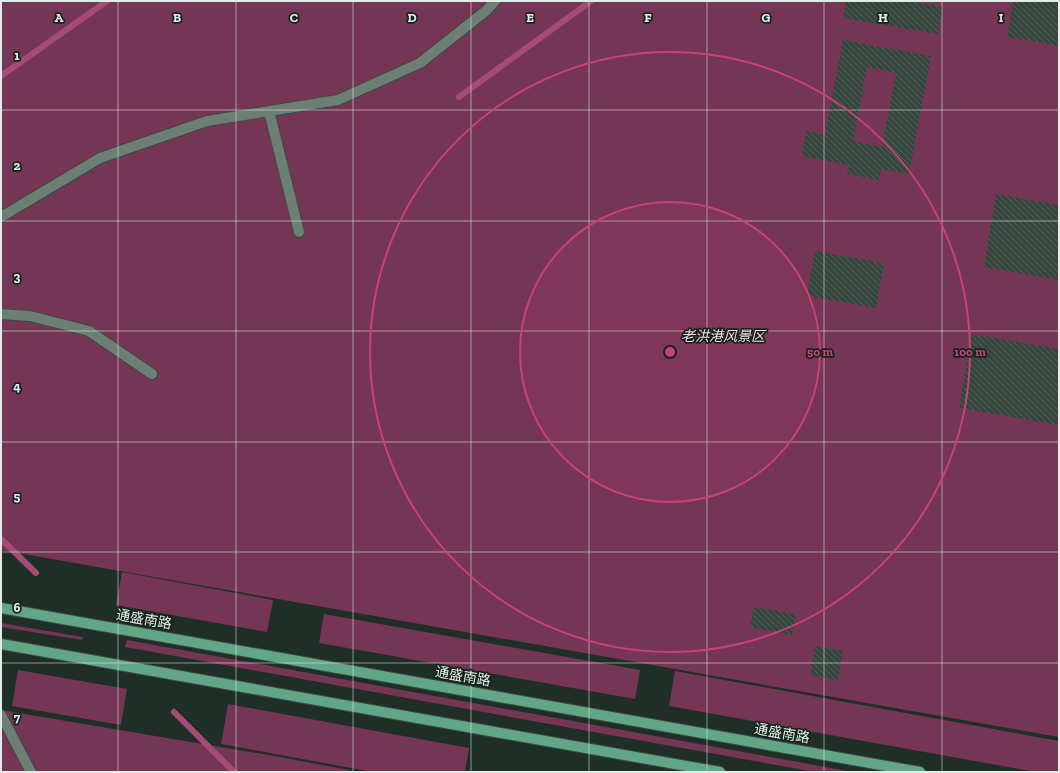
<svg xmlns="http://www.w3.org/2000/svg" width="1060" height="773" viewBox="0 0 1060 773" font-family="'Zilla Slab','Noto Sans SC',serif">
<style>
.green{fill:#753655}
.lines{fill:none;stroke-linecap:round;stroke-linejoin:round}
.stream{stroke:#a44c77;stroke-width:6}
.building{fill:url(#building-back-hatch);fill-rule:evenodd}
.minor-casing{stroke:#3c4943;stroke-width:12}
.major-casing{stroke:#3c4943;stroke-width:12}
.minor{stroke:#6d7e75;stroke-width:10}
.major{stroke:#61a787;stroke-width:10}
.grid{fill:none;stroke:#e2ebe6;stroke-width:1;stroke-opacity:0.55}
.ring{fill:none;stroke:#c84277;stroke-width:2}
.labels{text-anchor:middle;stroke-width:3.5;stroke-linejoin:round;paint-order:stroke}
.park-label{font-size:14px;font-style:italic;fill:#f3dae4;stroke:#16241d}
.street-label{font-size:14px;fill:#e2ebe6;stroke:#16241d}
.grid-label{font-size:13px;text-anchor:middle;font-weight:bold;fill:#e2ebe6;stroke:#16241d;stroke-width:3.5;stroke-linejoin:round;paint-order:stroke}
.centre{fill:#c84277;stroke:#16241d;stroke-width:2}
.ring-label{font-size:12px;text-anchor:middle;font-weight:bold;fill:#c84277;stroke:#16241d;stroke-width:3.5;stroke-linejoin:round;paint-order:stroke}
</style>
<defs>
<pattern id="building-back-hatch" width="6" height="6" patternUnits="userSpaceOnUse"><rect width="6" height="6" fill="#36453d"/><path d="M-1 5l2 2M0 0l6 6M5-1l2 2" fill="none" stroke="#536059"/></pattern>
</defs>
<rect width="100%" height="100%" fill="#1f2e26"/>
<!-- green -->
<path class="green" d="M1,1H1059V737L1,550Z
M122,572L273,600L267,632L116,605Z
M324,614L640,670L635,699L319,643Z
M1,623L83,637L82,640L1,627Z
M127,640L853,772H815L125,647Z
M18,670L127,689L121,725L12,706Z
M675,671L1059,741V772H1036L669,706Z
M228,704L469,748L465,772H373L221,744Z
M1,710L280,757L359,772H1Z"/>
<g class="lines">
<!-- stream -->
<path class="stream" d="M1,76L107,1
M459,97L591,1
M1,539L36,573
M174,712L234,772"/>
</g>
<!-- building -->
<path class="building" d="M846,1H909L943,7L938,34L843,18Z
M1013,1H1059V46L1007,37Z
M843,40L931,56L909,174L881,169L879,180L847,174L849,165L802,156L806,131L825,135ZM867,67L896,73L882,147L853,141Z
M996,194L1059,205V280L984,267Z
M815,251L884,263L876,308L807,296Z
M972,334L1059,349V425L959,408Z
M754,607L796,614L792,635L750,627Z
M815,646L843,651L838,680L810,675Z"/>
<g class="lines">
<defs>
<path id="minor" d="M269,111L299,232
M1,217L100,158L207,121L338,100L420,63L487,10L495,1
M1,314L30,316L89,331L152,374
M1,715L31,772"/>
<path id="major" d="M1,608L920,772
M1,644L720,772"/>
</defs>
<!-- minor casing -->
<use href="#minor" class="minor-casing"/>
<!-- major casing -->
<use href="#major" class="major-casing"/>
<!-- minor -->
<use href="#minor" class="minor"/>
<!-- major -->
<use href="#major" class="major"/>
</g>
<!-- grid -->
<path class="grid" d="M118,1V772M236,1V772M353,1V772M471,1V772M589,1V772M707,1V772M824,1V772M942,1V772M1,110H1059M1,221H1059M1,331H1059M1,442H1059M1,552H1059M1,663H1059"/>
<!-- distance rings -->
<circle cx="670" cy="352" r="150" fill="#c84277" fill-opacity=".12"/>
<g class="ring">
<circle cx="670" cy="352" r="150"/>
<circle cx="670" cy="352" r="300"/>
</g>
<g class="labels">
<!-- park labels -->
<g class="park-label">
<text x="723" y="341">老洪港风景区</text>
</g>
<!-- street labels -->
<g class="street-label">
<text transform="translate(144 619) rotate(10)" y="5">通盛南路</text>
<text transform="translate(463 676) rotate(10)" y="5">通盛南路</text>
<text transform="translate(782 733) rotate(10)" y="5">通盛南路</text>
</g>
</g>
<g class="grid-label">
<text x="59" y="22">A</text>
<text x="177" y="22">B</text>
<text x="294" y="22">C</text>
<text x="412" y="22">D</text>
<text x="530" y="22">E</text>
<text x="648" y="22">F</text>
<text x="766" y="22">G</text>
<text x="883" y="22">H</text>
<text x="1001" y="22">I</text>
<text x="17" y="60">1</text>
<text x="17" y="170">2</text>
<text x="17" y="281">3</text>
<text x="17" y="391">4</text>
<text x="17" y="501">5</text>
<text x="17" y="612">6</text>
<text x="17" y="722">7</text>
</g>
<circle cx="670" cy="352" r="6" class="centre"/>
<g class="ring-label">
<text x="820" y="356">50 m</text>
<text x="970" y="356">100 m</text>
</g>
<!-- border -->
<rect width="1060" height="773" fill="none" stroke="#e2ebe6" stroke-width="4"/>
</svg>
